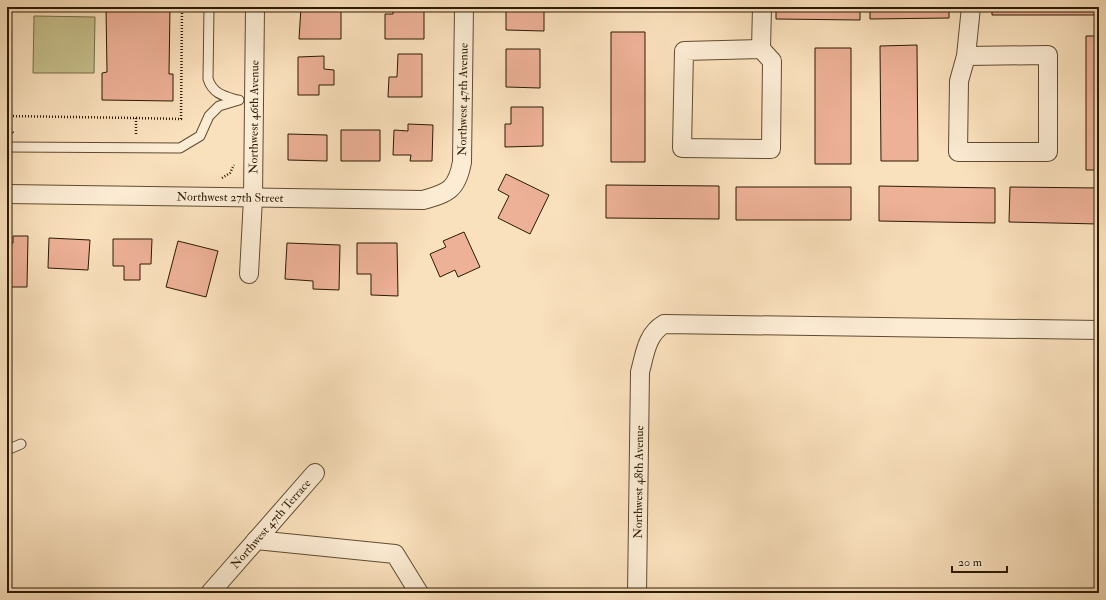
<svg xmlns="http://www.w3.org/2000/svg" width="1106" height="600" viewBox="0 0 1106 600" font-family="'IM FELL Double Pica',serif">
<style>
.green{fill:#c6c08c;stroke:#796d47}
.building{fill:#edb197;stroke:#2c1a02}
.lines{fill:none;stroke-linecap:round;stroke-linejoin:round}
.service-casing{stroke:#604c31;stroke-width:11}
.minor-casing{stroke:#604c31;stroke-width:20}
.path{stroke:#2c1a02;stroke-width:2.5;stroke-dasharray:1 2;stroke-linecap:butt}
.service{stroke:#fcecd4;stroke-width:9}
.minor{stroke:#fcecd4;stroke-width:18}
.labels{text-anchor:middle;stroke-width:3;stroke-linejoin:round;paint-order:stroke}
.street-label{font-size:12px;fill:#2c1a02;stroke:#fcecd4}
</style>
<rect width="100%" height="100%" fill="#fae1bd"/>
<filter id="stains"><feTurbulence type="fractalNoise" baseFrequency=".005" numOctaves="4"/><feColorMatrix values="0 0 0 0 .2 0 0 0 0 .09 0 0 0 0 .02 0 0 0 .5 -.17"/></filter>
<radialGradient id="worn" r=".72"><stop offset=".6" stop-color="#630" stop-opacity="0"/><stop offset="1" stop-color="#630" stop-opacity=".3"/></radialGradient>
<!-- green -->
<path class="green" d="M34,16L95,17L94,73H33Z"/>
<!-- building -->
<path class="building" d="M106,7H170L169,74H173V101L102,100V73L107,72Z
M301,7H341V39H299Z
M393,7H424V39H385V14H393Z
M506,7H544V31L506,30Z
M608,7H739V8H608Z
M776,7H860V20L776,19Z
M870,7H949V18L870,19Z
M992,7H1099V15H992Z
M611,32H645V162H611Z
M1086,36H1099V170H1086Z
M917,45L918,161H881L880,46Z
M815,48H851V164H815Z
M506,49H540V88L506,87Z
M398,54H422V97H388L389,77H397Z
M324,56V69L334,70V85H319V95H298V57Z
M511,107H543V146L505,147V124H511Z
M408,124L433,125L432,161H410L411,155H393L394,130L408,131Z
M341,130H380V161H341Z
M288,134L327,135V161L288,160Z
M506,174L549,195L530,234L498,218L509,196L498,190Z
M606,185L719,186V219L606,218Z
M879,186L995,188V223L879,221Z
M736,187H851V220H736Z
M1010,187L1099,188V224L1009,222Z
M464,232L480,267L458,277L455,270L440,277L430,254L446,247L443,241Z
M13,236H28L27,287H7V243H13Z
M49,238L90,240L88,270L48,268Z
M113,239H152L151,264H140V280H124V266H113Z
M178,241L218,251L206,297L166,287Z
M287,243L340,245L339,290L313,289V281L285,279Z
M357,243H397L398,296L371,295V274H357Z"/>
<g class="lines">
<defs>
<path id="service" d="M209,7L208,79C213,94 224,96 237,100
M7,147L180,148L200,136L209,116L219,106L239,100
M7,450L21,444"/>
<g id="minor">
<path d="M761,49L684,51L682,148L771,149L772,61L761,49L762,7"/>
<path d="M966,56L1048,55V152H958L959,81L966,56L971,7"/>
<path id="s1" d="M7,194L423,200C449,193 457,189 462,162L464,7"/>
<path id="s2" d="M249,274L253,198L255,7"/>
<path d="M256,540L395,554L419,593"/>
<path id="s3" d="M210,593L315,473"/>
<path id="s4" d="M637,593L640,372C645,353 647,334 664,324L1099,330"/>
</g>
</defs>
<!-- service casing -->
<use href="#service" class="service-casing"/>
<!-- minor casing -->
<use href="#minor" class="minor-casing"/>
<!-- path -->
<path class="path" d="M7,116L136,118V134
M136,118L181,119L182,7
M7,125L14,134
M222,178L230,173L234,165"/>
<!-- service -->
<use href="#service" class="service"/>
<!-- minor -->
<use href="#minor" class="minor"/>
</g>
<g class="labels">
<!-- street labels -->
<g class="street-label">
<text dy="4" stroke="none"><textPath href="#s1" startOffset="538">Northwest 47th Avenue</textPath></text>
<text dy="4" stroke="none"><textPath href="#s2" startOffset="157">Northwest 46th Avenue</textPath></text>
<text dy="4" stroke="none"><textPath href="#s1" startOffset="223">Northwest 27th Street</textPath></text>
<text dy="4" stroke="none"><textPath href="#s4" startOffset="111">Northwest 48th Avenue</textPath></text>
<text dy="4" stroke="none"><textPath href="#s3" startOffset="92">Northwest 47th Terrace</textPath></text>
</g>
</g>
<!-- margin -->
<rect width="1106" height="600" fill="none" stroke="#fae1bd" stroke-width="24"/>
<rect x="8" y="8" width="1090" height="584" fill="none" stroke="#2c1a02" stroke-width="2"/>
<rect x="12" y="12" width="1082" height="576" fill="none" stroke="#2c1a02"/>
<!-- scale -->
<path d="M952 566v6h55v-6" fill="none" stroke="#2c1a02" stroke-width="2"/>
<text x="958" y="566" font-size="12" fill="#2c1a02" stroke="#fcecd4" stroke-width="3" paint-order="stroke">20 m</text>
<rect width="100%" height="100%" filter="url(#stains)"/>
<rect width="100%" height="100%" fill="url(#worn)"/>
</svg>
